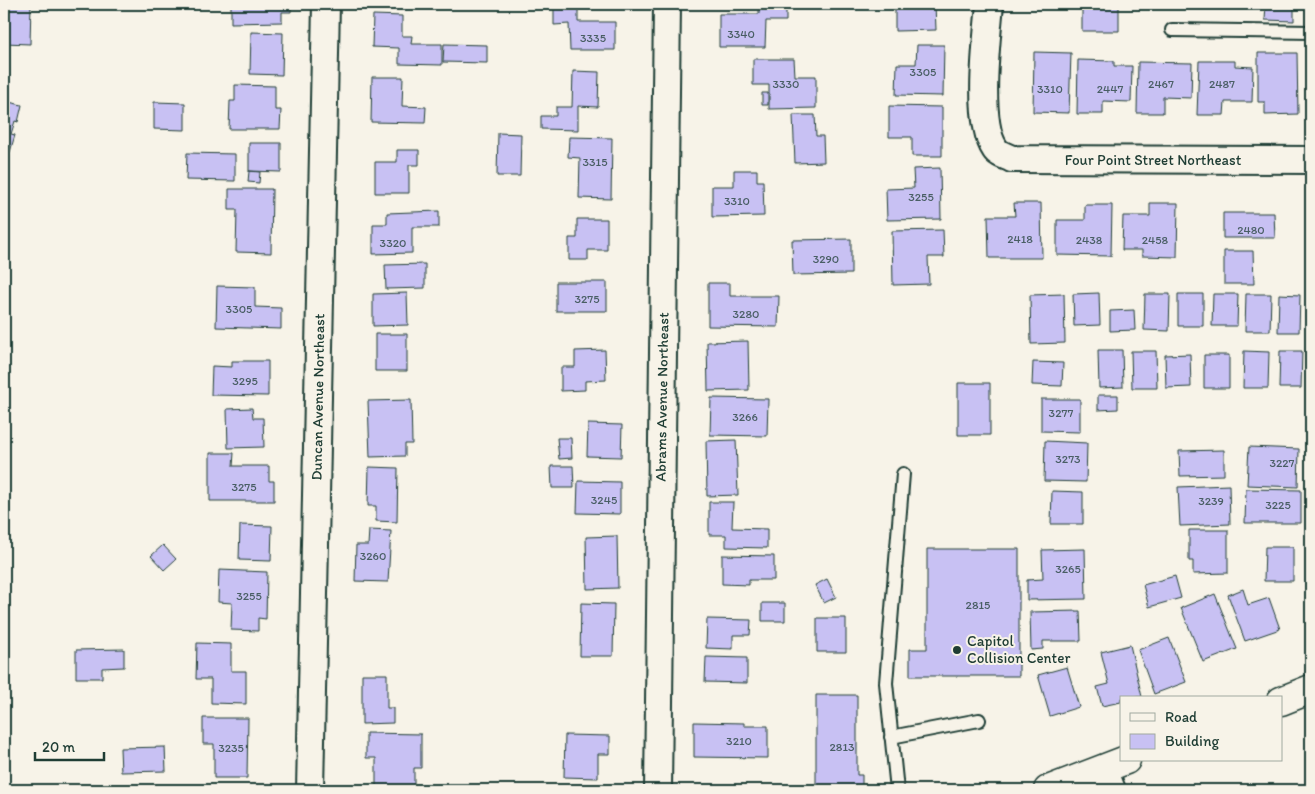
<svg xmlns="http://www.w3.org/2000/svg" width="1315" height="794" viewBox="0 0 1315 794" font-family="Itim,sans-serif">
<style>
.building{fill:#c8c1f3;stroke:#1f3d34}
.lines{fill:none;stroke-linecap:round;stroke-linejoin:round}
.service-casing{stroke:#1f3d34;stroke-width:16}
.minor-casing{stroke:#1f3d34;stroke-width:30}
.primary-casing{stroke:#1f3d34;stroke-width:31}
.service{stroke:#f7f3e8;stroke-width:12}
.minor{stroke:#f7f3e8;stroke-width:26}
.primary{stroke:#f7f3e8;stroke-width:28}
.poi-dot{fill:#1f3d34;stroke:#f7f3e8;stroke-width:2}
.labels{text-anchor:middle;stroke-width:4;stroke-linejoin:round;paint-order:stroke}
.number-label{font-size:12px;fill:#495e64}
.street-label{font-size:15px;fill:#1f3d34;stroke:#f7f3e8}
.poi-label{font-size:15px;fill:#1f3d34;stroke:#f7f3e8;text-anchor:start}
</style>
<rect width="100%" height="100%" fill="#f7f3e8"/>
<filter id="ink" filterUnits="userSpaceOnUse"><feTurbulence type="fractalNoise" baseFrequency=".02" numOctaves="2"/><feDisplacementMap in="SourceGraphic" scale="10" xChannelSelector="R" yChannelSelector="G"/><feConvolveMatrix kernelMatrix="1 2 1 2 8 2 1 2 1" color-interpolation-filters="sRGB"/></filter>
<g filter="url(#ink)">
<!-- building -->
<path class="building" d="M4,4H31L30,44L4,43Z
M231,4H291V12H282V22L231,23Z
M759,4H786V21H766L765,47H719V14H759Z
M895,4H935L936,30L895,31Z
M1082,4H1119V31H1082Z
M1165,4H1193V6H1165Z
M1266,4H1294V21L1265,20Z
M554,7H578V22H615V50H570L569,24L554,25Z
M373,15L402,16V36H412L411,44H442V65L399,64V48L372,47Z
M251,32L283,33L282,75L250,74Z
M444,44L487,45V63L443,62Z
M917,45H944L943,96L896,95L897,64H916Z
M1034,52L1071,53L1069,113L1033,112Z
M1258,53H1297L1298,114L1265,115V102H1258Z
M753,59H794L795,76H816V108L769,109V85H753Z
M1078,60L1114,61V66H1132L1131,102L1103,101V114H1077Z
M1199,61H1235V66L1253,67L1252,102H1225L1224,115H1197Z
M1138,62L1192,63L1191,98L1163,97V113H1137Z
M573,71L599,72L598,107L578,106V130L541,129V116H556V107H572Z
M372,77H403L402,106L426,107L425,123L371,122Z
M235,85L275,86V110H281L280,129H229L230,101H235Z
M762,93H768V105H762Z
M4,101L22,105L18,122L15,121L11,134L15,135L10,152L6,151L4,158Z
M154,102L185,103V130L154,129Z
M889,106L942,107V156H912V137H889Z
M793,115H815L816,136H823L824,162L795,163Z
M498,133L521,134L520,176H497Z
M569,137L612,138L611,199L579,198L580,158L568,157Z
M249,143H281V172L249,171Z
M397,150H419V165H409V193H375V162H397Z
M187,153L235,154V181L186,180Z
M940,168L941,219L887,220L886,189L914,188L913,169Z
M734,170H757V181H763L764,216L712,217V186H734Z
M249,171L260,172L259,183L248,182Z
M229,189H272L271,253L236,252L237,210H229Z
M1014,203H1041L1042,258H989L988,216H1015Z
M1150,203H1178L1177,257L1142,256V250H1122L1123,216H1150Z
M1085,205H1112L1111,256L1057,255V220H1085Z
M439,211V227H412V253L373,254V224H387V213Z
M1223,213H1274L1275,238H1223Z
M577,219H607V250H588V260H569V238H577Z
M943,230L944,257H928L929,284L893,285L892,231Z
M851,239V274L793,275L792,240Z
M1224,251H1253L1254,284H1224Z
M425,264V288L386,289L385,265Z
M556,282H607V311H556Z
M708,283H730V296H779L778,327L708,326Z
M217,286L255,287V307L281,308V329L216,327Z
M407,293L408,325L373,326V294Z
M1099,293L1100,325L1074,326L1073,294Z
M1064,294L1065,343L1031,344L1030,295Z
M1145,294H1170L1169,331L1144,330Z
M1178,294H1203V326H1178Z
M1213,294H1238L1237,326H1212Z
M1246,294H1271L1270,331H1245Z
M1279,294L1300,295L1299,332H1278Z
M1134,310L1135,330L1110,331V311Z
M375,334H407V371H375Z
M748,341L749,390L708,391L707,342Z
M605,350L606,380L585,381V390L561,391V367H575V351Z
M1098,350H1122L1123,387L1099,388Z
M1131,351H1156L1157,388H1132Z
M1244,351L1269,352L1268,388H1243Z
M1280,351H1302L1301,388H1279Z
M1190,354L1191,387L1166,388L1165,355Z
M1204,355H1229V388H1204Z
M232,361H268V396L211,395L212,366L232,367Z
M1033,362L1063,363L1062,386L1032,385Z
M958,383H990V435H958Z
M1098,395H1118V409L1098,410Z
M711,398L768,399L767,436L710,435Z
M1041,399H1080V432L1041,431Z
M411,400L412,444H405V456L370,457L368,401Z
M252,408L253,418H263L264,447L228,448L227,409Z
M588,424L622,425L621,457L587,456Z
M557,438H571L572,458L559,459Z
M736,440L738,495L707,496L706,441Z
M1045,441L1087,443L1086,482L1044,481Z
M1249,447L1299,449L1298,487L1247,485Z
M1224,450V475L1180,476L1179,451Z
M210,453H234L233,466H269V481H274V501H210Z
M551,466H573L574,488H552Z
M369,467L398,468L397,522L376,521V506H368Z
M578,481L620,482V514L577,513Z
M1229,485L1230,524L1180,526L1178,487Z
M1246,489L1301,490V523H1245Z
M1052,491L1083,492V524H1051Z
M709,502H733L732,528L767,529V548L726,547V535H709Z
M240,525L272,526L271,561L239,560Z
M369,530L391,531L388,582L355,581L356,545H368Z
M1189,530H1228V573L1193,574V561H1189Z
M617,536L618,588L587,589L586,537Z
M163,545L176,559L164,570L151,556Z
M1265,547H1293V581H1264Z
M927,549H1019V676H910V649H927Z
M1085,549L1086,599L1027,600V580L1043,579L1042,550Z
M722,555L774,556V580H749V585L722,584Z
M219,570L267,572L266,619L258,618V631L231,630L232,603L218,602Z
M1175,576L1181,598L1149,607L1143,585Z
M827,579L836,597L824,603L815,585Z
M1243,589L1248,605L1269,598L1280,629L1245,641L1228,595Z
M1215,594L1237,649L1203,662L1181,608Z
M581,603L614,604L613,656H580Z
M762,603H785V621H762Z
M1080,611L1081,641H1043V649L1031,650L1030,612Z
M817,618H846V652H817Z
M707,619L751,620L750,635H733V649L706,648Z
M1169,638L1186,682L1154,694L1138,650Z
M197,643L231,644V671H246V704L211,703V679H196Z
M1130,645L1142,697L1121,698V702L1102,706L1097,687L1109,684L1101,652Z
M124,649V667L102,668V678H76V650Z
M706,657L747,658V683L705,682Z
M1067,667L1079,707L1050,716L1038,675Z
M362,674H387V708H393V723L362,724Z
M816,695H857V775H862V788H857V790H816Z
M203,718H248L247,778H214V744H203Z
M694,722L744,723V726H768V758L694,757Z
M366,733L421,734V768H414V788H376V758H366Z
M565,735L610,736V754H598V778L564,777Z
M165,747L166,771L121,772L120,748Z"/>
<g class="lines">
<defs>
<path id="service" d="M1172,30L1311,32
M891,737L979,720
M897,790L886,683L903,474"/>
<path id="minor" d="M990,4C987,39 976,121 995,149C998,154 1006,156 1012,159L1311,160
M1104,769L1112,790
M310,790L326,4
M658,790L667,4"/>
<path id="primary" d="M1281,701L1311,689
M1048,790L1126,760"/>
</defs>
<!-- service casing -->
<use href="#service" class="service-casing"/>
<!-- minor casing -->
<use href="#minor" class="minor-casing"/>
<!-- primary casing -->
<use href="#primary" class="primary-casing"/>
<!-- service -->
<use href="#service" class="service"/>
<!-- minor -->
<use href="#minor" class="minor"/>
<!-- primary -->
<use href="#primary" class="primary"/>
</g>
</g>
<!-- markers -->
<circle class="poi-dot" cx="957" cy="650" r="5"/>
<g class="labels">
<!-- number labels -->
<g class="number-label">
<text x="741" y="38">3340</text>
<text x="593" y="42">3335</text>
<text x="923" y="76">3305</text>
<text x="786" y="88">3330</text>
<text x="1161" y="88">2467</text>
<text x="1222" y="88">2487</text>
<text x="1050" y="93">3310</text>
<text x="1110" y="93">2447</text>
<text x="595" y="166">3315</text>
<text x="921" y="201">3255</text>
<text x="737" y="205">3310</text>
<text x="1251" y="234">2480</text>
<text x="1020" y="243">2418</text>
<text x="1089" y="244">2438</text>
<text x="1155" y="244">2458</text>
<text x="393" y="247">3320</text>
<text x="826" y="263">3290</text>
<text x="587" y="303">3275</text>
<text x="239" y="313">3305</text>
<text x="746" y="318">3280</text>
<text x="245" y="385">3295</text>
<text x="1061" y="417">3277</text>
<text x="745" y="421">3266</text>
<text x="1068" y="463">3273</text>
<text x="1282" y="467">3227</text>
<text x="244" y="491">3275</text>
<text x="604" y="504">3245</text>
<text x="1211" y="505">3239</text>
<text x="1278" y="509">3225</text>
<text x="373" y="560">3260</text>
<text x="1068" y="573">3265</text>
<text x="249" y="600">3255</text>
<text x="978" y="609">2815</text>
<text x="739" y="745">3210</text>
<text x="842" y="751">2813</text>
<text x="231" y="752">3235</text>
</g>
<!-- street labels -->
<g class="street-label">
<text x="1153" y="165">Four Point Street Northeast</text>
<text transform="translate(318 397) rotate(-89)" y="5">Duncan Avenue Northeast</text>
<text transform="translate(662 397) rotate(-89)" y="5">Abrams Avenue Northeast</text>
</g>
<!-- poi labels -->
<g class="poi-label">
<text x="967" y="646">Capitol<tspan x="967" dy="17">Collision Center</tspan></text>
</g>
</g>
<!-- margin -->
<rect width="1315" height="794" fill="none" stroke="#f7f3e8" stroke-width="20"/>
<rect x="10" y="10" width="1295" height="774" fill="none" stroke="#1f3d34" stroke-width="2" filter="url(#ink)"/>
<!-- legend -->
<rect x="1120" y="696" width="162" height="65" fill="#f7f3e8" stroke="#a1aaa0"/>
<rect x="1130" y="713" width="25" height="8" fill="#f7f3e8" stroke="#a1aaa0"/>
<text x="1165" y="722" font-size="15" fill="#1f3d34">Road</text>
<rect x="1130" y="734" width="25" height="15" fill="#c8c1f3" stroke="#a1aaa0"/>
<text x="1165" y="746" font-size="15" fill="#1f3d34">Building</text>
<!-- scale -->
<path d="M35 752v8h69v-8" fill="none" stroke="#1f3d34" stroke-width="2.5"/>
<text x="42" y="752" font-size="15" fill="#1f3d34" stroke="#f7f3e8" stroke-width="4" paint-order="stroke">20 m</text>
</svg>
